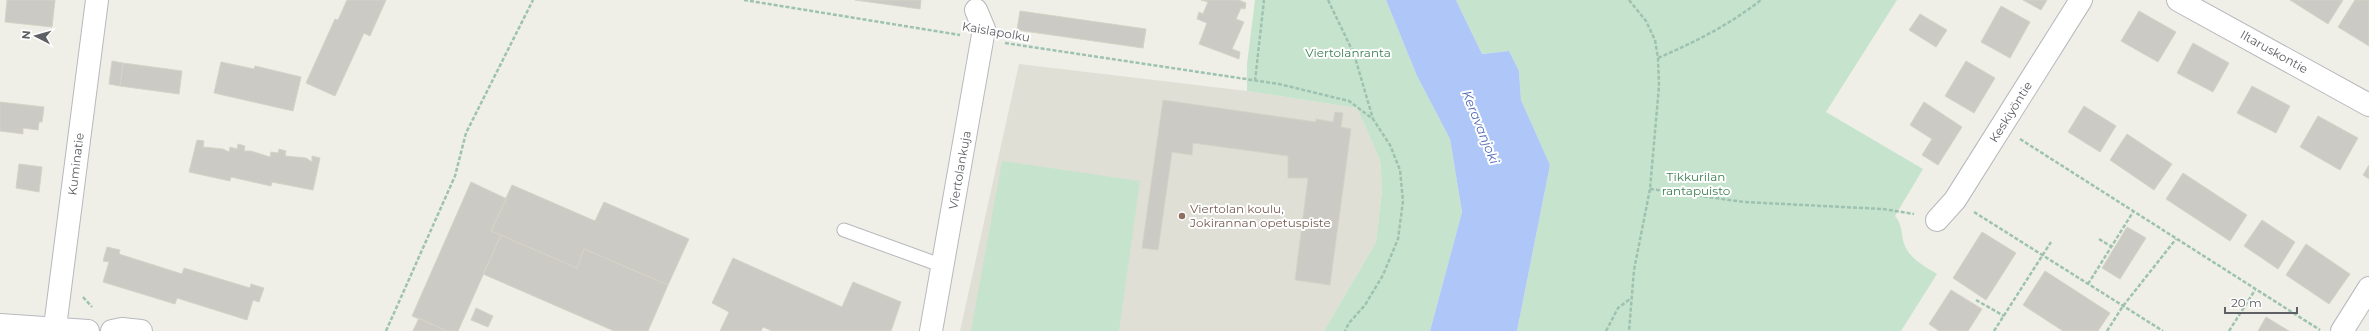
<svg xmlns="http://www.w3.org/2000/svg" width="2369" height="331" viewBox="0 0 2369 331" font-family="Montserrat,sans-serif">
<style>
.education{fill:#dfdfd6}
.green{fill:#c6e4cd}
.water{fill:#afc7f8}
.building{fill:#cbcac4;stroke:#d4d3c6}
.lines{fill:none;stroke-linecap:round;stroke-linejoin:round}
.lane-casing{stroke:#b7b8bc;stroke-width:15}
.street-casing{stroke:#b7b8bc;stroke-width:24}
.secondary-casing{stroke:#b8b9bf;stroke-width:24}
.path{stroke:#9ec2b1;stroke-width:2.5;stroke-dasharray:4 2;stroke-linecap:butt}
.lane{stroke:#fff;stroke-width:13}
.street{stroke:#fff;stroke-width:22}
.secondary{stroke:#fff;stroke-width:22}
.education-dot{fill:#8d6e63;stroke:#fff;stroke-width:1.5}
.labels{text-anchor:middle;stroke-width:4;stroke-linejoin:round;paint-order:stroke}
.street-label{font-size:12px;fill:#5f6066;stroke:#fff}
.park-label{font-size:12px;fill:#3c7f4f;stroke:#fff}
.education-label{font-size:12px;fill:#785e54;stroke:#fff;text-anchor:start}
.water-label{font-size:13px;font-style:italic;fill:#526dba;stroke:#fff}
</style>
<rect width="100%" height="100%" fill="#efefe7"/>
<!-- education -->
<path class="education" d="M1019,64L1247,91L1357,108L1380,160L1382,190L1376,242L1324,331H960Z"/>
<!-- green -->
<path class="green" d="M1255,0H1386L1417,76L1450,139L1462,212L1430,331H1324L1376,242L1382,190L1380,160L1357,108L1247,91V64Z
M1456,0H1897L1826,112L1923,169L1895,216C1904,226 1900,237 1906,248C1912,260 1926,267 1937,274L1901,331H1517L1550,165L1521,100L1519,71L1509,51L1482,54Z
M1002,161L1140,181L1119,331H971Z"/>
<!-- water -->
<path class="water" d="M1386,0H1456L1482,54L1509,51L1519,71L1521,100L1550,165L1517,331H1430L1462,212L1450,139L1417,76Z"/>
<!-- building -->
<path class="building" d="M7,0H55L52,27L5,22Z
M347,0H386L370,36L364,33L335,96L306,83L335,19L338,20Z
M855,0H921L920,9Z
M1201,0H1239L1246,3L1245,9L1241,8L1236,19L1244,22L1232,49L1240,52L1239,59L1199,44L1207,23L1197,19L1199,12L1203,14L1208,2Z
M2023,0H2047L2041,10Z
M2290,0H2343L2328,24Z
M2355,0H2369V46L2338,27Z
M2001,6L2030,22L2010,58L1981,42Z
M1020,11L1146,29L1143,48L1017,30Z
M2139,11L2176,32L2158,62L2121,41Z
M1920,14L1947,30L1936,47L1909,30Z
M2193,43L2229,63L2213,92L2177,73Z
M112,61L123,63L120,86L109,84Z
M1966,61L1995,78L1974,113L1945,96Z
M221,62L254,69L255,66L301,77L293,111L214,93Z
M123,63L182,71L179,94L120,86Z
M2252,86L2290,106L2276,133L2237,113Z
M1163,100L1316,122V119L1333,122L1335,112L1343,113L1341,127L1351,129L1330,285L1295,280L1308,178H1288V156L1193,143L1192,155L1172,152L1158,250L1142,248Z
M0,102L44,107L42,122H39L38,130L23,128V134L0,131Z
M1924,102L1962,127L1938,165L1922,155L1932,139L1910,125Z
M2084,106L2116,126L2100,152L2068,132Z
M2318,116L2358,138L2340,170L2300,147Z
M2127,134L2172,164L2154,190L2110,160Z
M197,140L204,141L203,147L223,149L229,152L230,147L237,149L238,144L245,146L244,151H251L270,157L271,152L278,153L279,149L286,151L285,156L306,158L312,162V156L320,158L313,190L272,182L271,186L231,177L230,181L189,172Z
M19,164L42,167L39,192L16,188Z
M2369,165V179L2363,175Z
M2183,173L2247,215L2230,241L2166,199Z
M471,182L507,199L491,231L501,235L458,331H447L412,316Z
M512,185L595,221L604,202L689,239L668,285L584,249L577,268L491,231Z
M2262,220L2295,242L2278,269L2244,246Z
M2127,227L2146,238L2120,279L2102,268Z
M1982,232L2016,253L1986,300L1953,278Z
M501,235L577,268L584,249L668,285L648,331H614L483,274Z
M2306,244L2350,274L2329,304L2286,275Z
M107,247L120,250L119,254L182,274L184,268L250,288L251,284L264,288L259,302L253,300L247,320L177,298L175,304L103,282L109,262L103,261Z
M733,258L842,307L853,282L901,302L891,331H772L763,327L761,331H720L729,312L712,303Z
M2045,271L2110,313L2098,331H2063L2023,305Z
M1951,290L1982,309L1968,331H1939L1929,324Z
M476,308L493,316L488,327L471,320Z
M2266,317L2289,331H2258Z
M419,318L447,331H413Z"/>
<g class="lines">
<defs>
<path id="lane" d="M844,230L943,266"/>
<path id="street" d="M2178,0L2369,105
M1937,220L1955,200L2081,0
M55,327L97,0
M931,331L984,29L976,10
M2342,331L2369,288"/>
<path id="secondary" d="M0,325L88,331
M112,331L122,329L141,331"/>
</defs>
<!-- lane casing -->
<use href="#lane" class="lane-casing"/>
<!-- street casing -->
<use href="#street" class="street-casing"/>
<!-- secondary casing -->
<use href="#secondary" class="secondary-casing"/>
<!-- path -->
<path class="path" d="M744,0L960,35
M1328,0L1354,54L1373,119
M1629,0L1646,21L1655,40L1658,58L1659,86L1650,189L1634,270L1629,331
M1005,43L1279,84L1349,101L1373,119L1390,145L1400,170L1403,201L1398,239L1383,275L1365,305L1349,323L1345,331
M1658,58C1695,42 1729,25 1761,0
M1255,81L1264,0
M2020,139L2320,330
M1650,189L1744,202L1883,209L1914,214
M1974,212L2163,331
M2099,239L2112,247
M2088,284L2133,212
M83,297L92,307
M1976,300L2004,316
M386,331L455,176L466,133L533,0
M1606,331L1618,308L1630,299
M1994,331L2051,242
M2107,331L2123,306L2176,239
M2229,331L2255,290"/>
<!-- lane -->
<use href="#lane" class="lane"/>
<!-- street -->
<use href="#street" class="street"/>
<!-- secondary -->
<use href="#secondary" class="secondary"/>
</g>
<!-- markers -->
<circle class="education-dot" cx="1182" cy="216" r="4"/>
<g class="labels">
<!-- street labels -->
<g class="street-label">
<text transform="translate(996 32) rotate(10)" y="4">Kaislapolku</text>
<text transform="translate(2274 52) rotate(29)" y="4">Iltaruskontie</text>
<text transform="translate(2011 112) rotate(-58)" y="4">Keskiyöntie</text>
<text transform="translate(76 164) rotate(-83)" y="4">Kuminatie</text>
<text transform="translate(960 170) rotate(-80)" y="4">Viertolankuja</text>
</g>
<!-- park labels -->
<g class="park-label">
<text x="1348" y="57">Viertolanranta</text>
<text x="1696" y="181">Tikkurilan<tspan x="1696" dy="14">rantapuisto</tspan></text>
</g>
<!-- education labels -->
<g class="education-label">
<text x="1190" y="213">Viertolan koulu,<tspan x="1190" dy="14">Jokirannan opetuspiste</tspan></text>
</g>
<!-- water labels -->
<g class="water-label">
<text transform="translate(1481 127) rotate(68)" y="5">Keravanjoki</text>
</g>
</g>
<!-- north arrow -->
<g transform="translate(36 36) rotate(276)" stroke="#ffffff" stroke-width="3" paint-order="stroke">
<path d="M0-3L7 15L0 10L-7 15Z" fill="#5f6066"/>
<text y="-6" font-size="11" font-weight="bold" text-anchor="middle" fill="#5f6066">N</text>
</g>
<!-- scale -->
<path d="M2225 307v6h72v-6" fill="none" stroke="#5f6066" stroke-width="2"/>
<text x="2231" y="307" font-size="12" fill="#5f6066" stroke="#ffffff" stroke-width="3" paint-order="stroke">20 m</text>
</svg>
